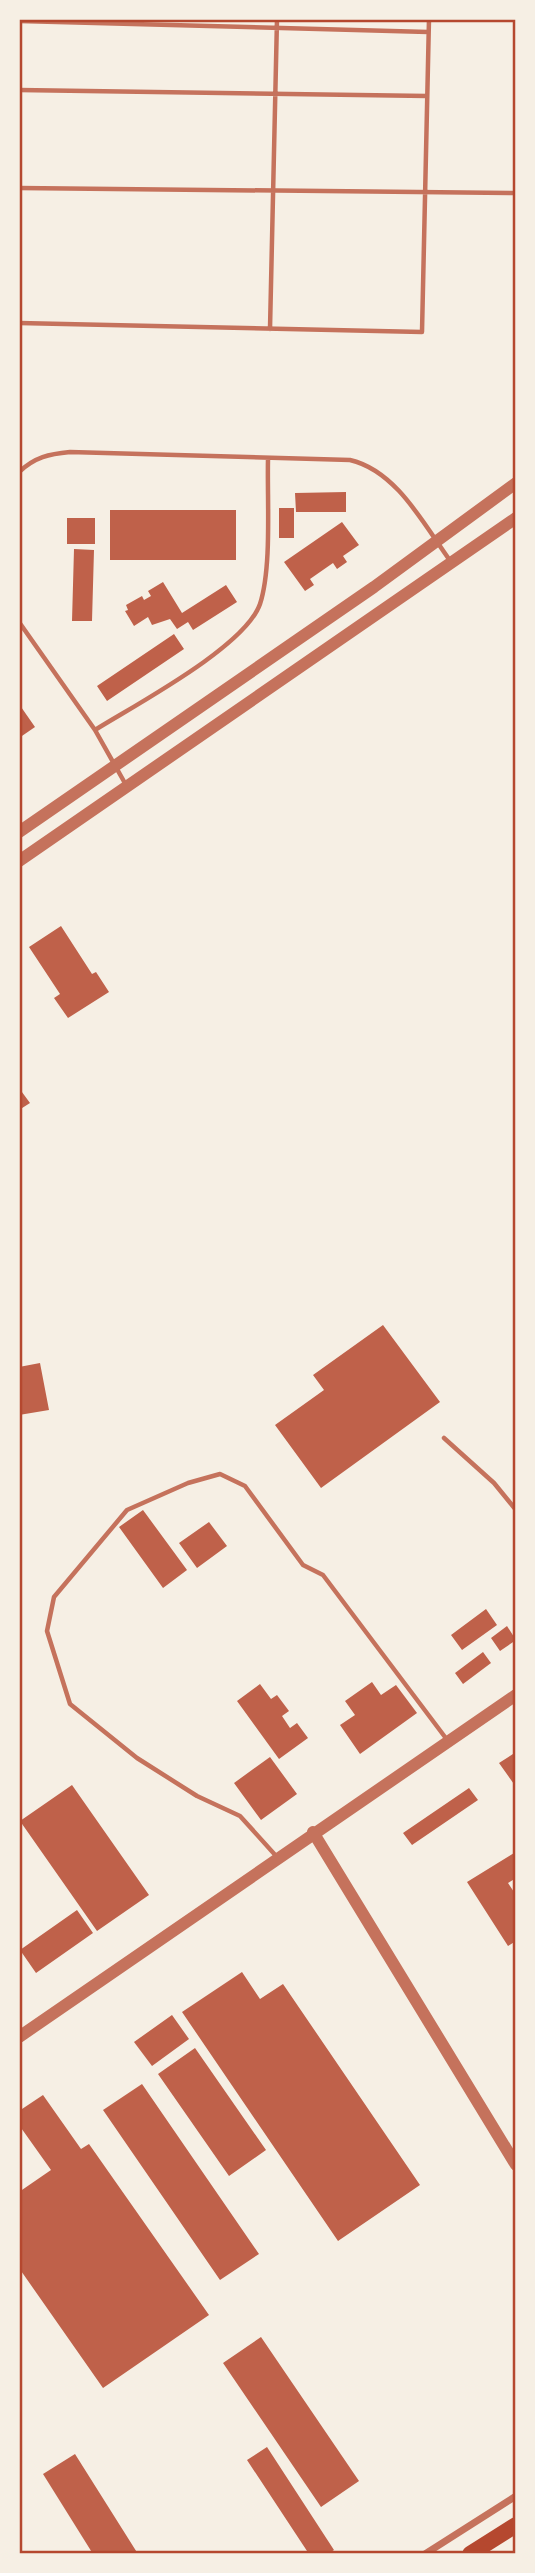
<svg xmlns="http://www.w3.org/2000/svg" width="535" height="2573" viewBox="0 0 535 2573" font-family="Cabin,sans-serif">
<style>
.building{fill:#bf614a}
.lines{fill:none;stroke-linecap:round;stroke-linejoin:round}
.service{stroke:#c5725c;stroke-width:4.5}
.minor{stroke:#c5725c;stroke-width:7}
.tertiary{stroke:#c5725c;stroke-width:12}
.trunk{stroke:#b5482f;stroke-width:16}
.neatline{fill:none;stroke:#b5482f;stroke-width:2.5}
</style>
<rect width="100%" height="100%" fill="#f6efe4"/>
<!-- building -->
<path class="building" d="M346,492V512H296L295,493Z
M279,508H294V538H279Z
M110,510H236V560H110Z
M67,518H95V544H67Z
M342,522L359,545L343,556L347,562L337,569L333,563L310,579L314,585L305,591L284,562Z
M74,549L94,550L92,621H72Z
M163,582L182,613L226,585L237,602L193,630L188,622L177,629L170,619L152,625L148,617L134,626L125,611L128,610L126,605L142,596L144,600L151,596L148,591Z
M174,634L184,649L107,701L97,686Z
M19,704L35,727L19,738Z
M61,926L92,974L96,972L109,992L68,1018L54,998L60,994L29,947Z
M19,1088L30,1103L19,1110Z
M383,1325L440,1402L321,1488L275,1425L324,1390L313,1375Z
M40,1363L49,1410L19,1415V1367Z
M143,1510L187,1570L163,1588L119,1527Z
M209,1522L227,1546L197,1568L179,1543Z
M486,1609L497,1625L462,1650L451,1635Z
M507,1626L516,1640L500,1651L491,1638Z
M483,1652L491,1663L463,1684L455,1673Z
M372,1682L381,1695L396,1685L417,1713L360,1754L340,1725L355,1715L345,1701Z
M260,1684L271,1699L277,1695L289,1711L282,1716L290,1728L297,1723L308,1738L279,1759L237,1701Z
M516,1752V1787L499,1763Z
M270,1757L297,1794L261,1820L234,1783Z
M72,1785L149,1895L97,1931L20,1821Z
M469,1788L478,1800L412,1845L403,1833Z
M514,1853L516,1878L508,1883L516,1895V1941L508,1946L467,1882Z
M77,1910L93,1933L36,1973L20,1950Z
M242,1972L260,1999L283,1984L420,2185L338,2241L182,2012Z
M172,2015L189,2039L152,2066L134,2042Z
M195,2048L266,2150L229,2176L158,2074Z
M142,2084L259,2254L220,2280L103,2110Z
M43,2095L81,2149L89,2144L209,2315L103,2388L19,2268V2192L51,2170L19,2125V2111Z
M261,2337L359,2481L321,2507L223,2363Z
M267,2447L334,2550L328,2554H309L247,2460Z
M75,2454L138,2554H93L43,2474Z"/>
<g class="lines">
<!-- service -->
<path class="service" d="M19,21L428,32
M19,90L427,96
M19,188L516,193
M19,323L422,332L429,19
M270,329L277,19
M19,472C35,457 49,454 70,452L350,460C397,471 424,525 451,562
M19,622L95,730L126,785
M95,730C135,705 245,647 260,604C272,567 267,500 268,459
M444,1438L494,1483L516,1510
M277,1857L240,1816L197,1796L137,1758L70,1704L47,1631L54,1597L127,1510L188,1483L220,1474L245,1486L303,1565L323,1575L448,1741"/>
<!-- minor -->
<path class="minor" d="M425,2554L516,2496"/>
<!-- tertiary -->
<path class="tertiary" d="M19,832L374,587L516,483
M19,861L516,518
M313,1832L516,2165
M19,2037L516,1695"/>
<!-- trunk -->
<path class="trunk" d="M470,2554L516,2525"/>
</g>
<!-- border -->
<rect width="535" height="2573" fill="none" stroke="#f6efe4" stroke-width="42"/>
<rect x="21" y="21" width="493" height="2531" class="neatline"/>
</svg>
